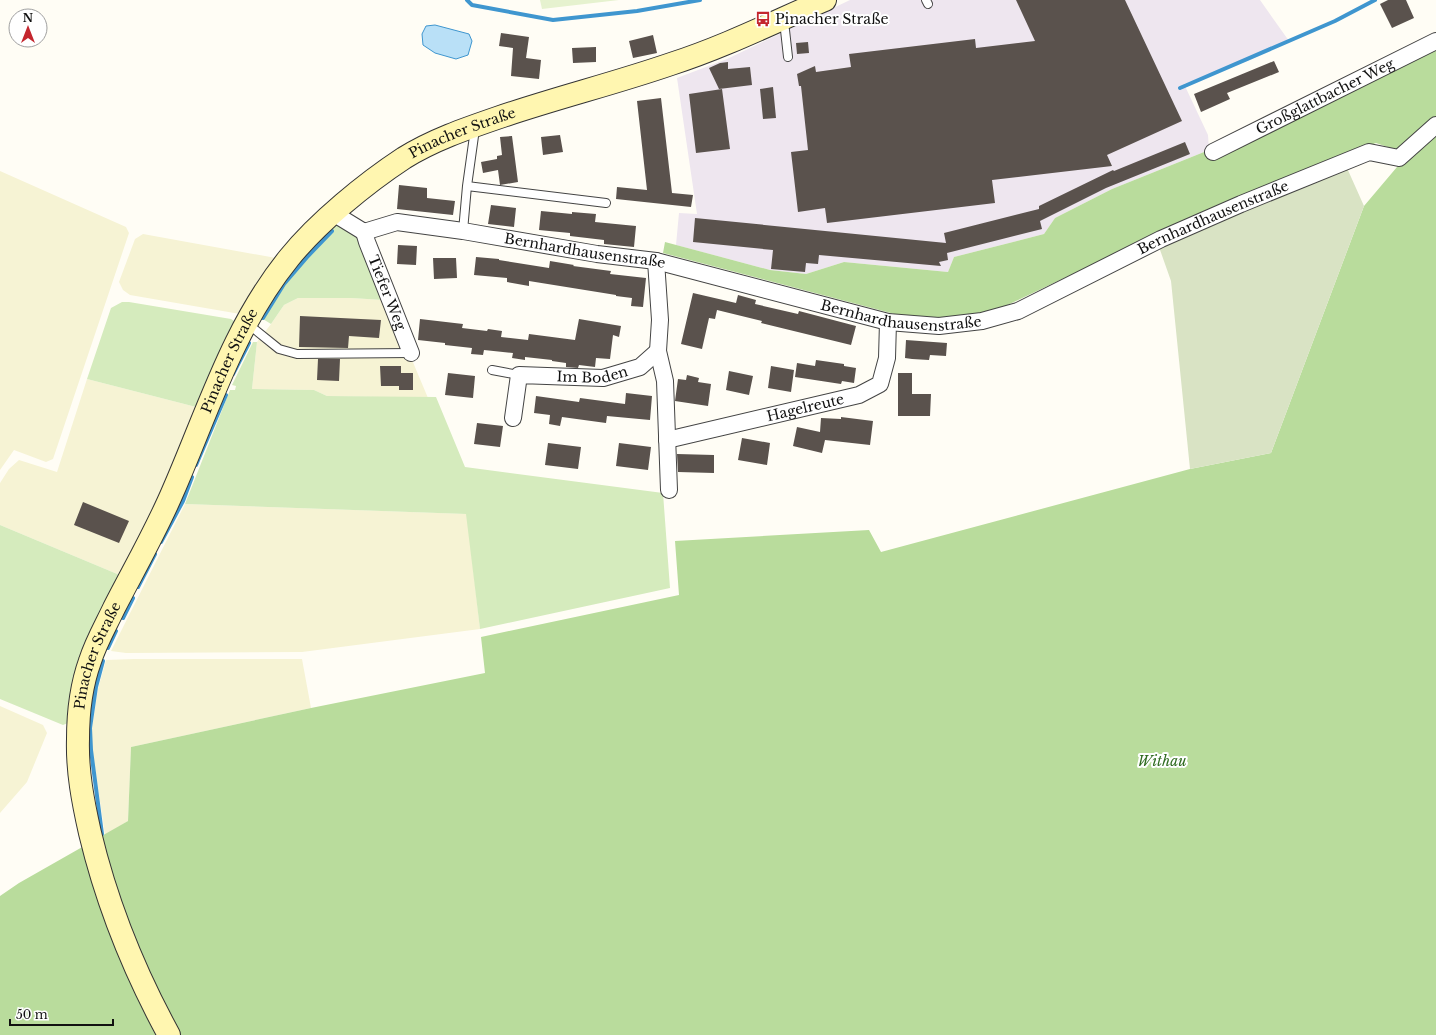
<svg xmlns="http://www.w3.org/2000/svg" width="1436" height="1035" viewBox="0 0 1436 1035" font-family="'Libre Baskerville',serif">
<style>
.industrial{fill:#eee6ef}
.farmland{fill:#f6f3d4}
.green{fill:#d5ebbd}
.forest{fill:#b9dc9c}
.cemetery{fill:#d9e3c4}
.pitch{fill:#e6f2cf}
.water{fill:#b9e0f7;stroke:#3f96cf}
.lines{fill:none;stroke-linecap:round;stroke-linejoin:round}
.stream{stroke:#3f96cf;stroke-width:4}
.building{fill:#5a524d}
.lane-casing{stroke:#444;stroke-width:10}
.street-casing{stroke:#444;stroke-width:18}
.secondary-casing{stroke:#333;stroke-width:24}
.lane{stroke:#fff;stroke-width:8}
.street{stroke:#fff;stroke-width:16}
.secondary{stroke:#fff6b0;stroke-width:22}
.labels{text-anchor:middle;stroke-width:4;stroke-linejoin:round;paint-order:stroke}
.poi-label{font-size:14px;fill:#111;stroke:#fff;text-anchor:start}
.street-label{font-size:14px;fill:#111;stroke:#fff}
.park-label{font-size:14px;font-style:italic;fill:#2f6b1f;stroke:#fff}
</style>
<rect width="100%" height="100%" fill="#fffdf5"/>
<!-- industrial -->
<path class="industrial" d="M850,0H1260L1289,41L1250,60L1184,84L1208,135L1209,150L1112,189L1055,218L1044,234L954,257L948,272L844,262L806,274L770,270L676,245L679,213L697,214L677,78L727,59Z"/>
<!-- farmland -->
<path class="farmland" d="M0,171L126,227L129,233L53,459L46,462L14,450L0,470Z
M143,234L276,258L240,314L130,295L123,290L119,282L135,239Z
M298,298H351L383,300L386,298L428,398L327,396L314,390L252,389L257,342L271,324L284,305Z
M87,379L200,408L122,576L0,525V483L9,469L19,460L57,472Z
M185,504L467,514L480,629L302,652L126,653L111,651Z
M134,659H302L311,708L131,747L128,821L105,835L92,747V728L98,689L106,660Z
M0,706L43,725L47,733L27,782L0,813Z"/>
<!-- green -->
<path class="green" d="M342,223L361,238L383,300L351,298H298L284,305L271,324L258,316L280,282L331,225Z
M122,302H129L231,319L237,323L200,408L87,379L111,308Z
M253,342H257L252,389L314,390L327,396L436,397L465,467L663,493L670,588L480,629L466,514L185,504L230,390H235L236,386L232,385Z
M0,525L122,576L68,723L63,725L0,699Z"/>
<!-- forest -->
<path class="forest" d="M1436,48V1035H0V896L19,883L128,821L131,747L311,708L485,673L481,637L679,595L675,541L869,530L881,552L1190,469L1271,453L1364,206L1408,154L1376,143L1339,157L1142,241L999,309L935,321L902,316L663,253L665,242L770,270L806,274L844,262L948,272L954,257L1044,234L1055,218L1112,189L1209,150Z"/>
<!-- cemetery -->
<path class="cemetery" d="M1347,168L1364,206L1271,453L1190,469L1171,281L1159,247Z"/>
<!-- pitch -->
<path class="pitch" d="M540,0H619L542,9Z"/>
<!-- water -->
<path class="water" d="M435,25L469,34L472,41L468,55L456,59L435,53L423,45L422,34L426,26Z"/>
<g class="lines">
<!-- stream -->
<path class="stream" d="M467,0L472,5L553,20L637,11L700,0
M1180,88L1335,21L1375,0
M263,318L284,284L308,256L332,231
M233,374L249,343
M196,465L226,395
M161,542L183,501L192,477
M138,587L155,554
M123,618L133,598
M108,648L116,631
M102,834L91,750L90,728L96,687L103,661"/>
</g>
<!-- building -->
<path class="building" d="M1016,0H1125L1182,121L1107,155L1112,166L992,180L995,203L827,223L825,208L798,212L791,152L808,150L801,86H799L797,74L815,66L816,72L851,67L849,54L975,39L976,48L1035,41Z
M1388,0H1406L1414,18L1392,28L1380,4Z
M501,33L529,37L526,58L541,60L539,79L511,76L513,48L499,46Z
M653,35L657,53L633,58L629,41Z
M808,42L809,53L797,54L796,43Z
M596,47V62L573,63L572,48Z
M1274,61L1279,72L1227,93L1230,99L1201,112L1194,94Z
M728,62V69L750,67L752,85L719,89L709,68L720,63Z
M773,87L776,118L763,119L760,89Z
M722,89L730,149L696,153L689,94Z
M661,98L672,193L693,195L691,207L616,199L617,187L647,190L637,101Z
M560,135L563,152L543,155L541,137Z
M512,136L518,182L500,185L498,170L483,173L481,162L497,159V156L502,155L500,137Z
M1185,142L1190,154L1106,188L1040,221L1042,229L947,253L948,260L939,262L941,266L819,255L818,264L806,263L805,272L771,269L773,250L693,242L695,218L946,243L944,233L1039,209V206L1113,170L1114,171Z
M399,185L427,188V198L455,201L453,215L397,209Z
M491,205L516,208L514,227L488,224Z
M541,211L572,214V212L596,214L595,222L636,226L634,247L604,244V240L570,236V233L539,230Z
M398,245L417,246L416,265L397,264Z
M476,257L499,259V260L549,268L550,261L574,265L573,266L611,271L610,274L646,278L643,307L631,306L632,298L616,296V295L529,281V286L507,282V278L474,275Z
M433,258H456L457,278L434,279Z
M693,293L736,303L738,295L756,300L755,304L798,314L799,311L856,326L851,345L761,323L762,321L717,310L715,319L709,318L702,349L681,344Z
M300,316L381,320L379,338L349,336L348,348L299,347Z
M420,319L463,324L462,328L487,331L488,329L502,331L501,337L528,340L529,334L575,340L579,319L621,326L619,337L613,335L610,359L596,358L595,367L579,365L578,368L566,367V363L552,361V360L525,357V360L512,358L513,353L484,350L483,355L471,354L472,348L445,345V343L418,340Z
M906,340L947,343L946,356L930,355L929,360L912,359L905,358Z
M318,359H340L339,381L317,380Z
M816,360L844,364V366L856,368L854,383L842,381L841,384L795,377L797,363L815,366Z
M380,366H401V373H413V390H399V386H381Z
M771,366L794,370L791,392L768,388Z
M729,371L753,376L749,395L726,390Z
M448,373L475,376L473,398L445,395Z
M898,373H912V394H931L930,416H898Z
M687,375L699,378L698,382L711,384L708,406L675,401L678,379L686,380Z
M626,393L652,396L650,420L607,416L606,423L562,417L560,426L549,424L550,415L534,413L536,396L579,402L580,398L625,404Z
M841,417L873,421L870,445L825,440L822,453L793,446L797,427L820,432L821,418L841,419Z
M477,423L503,426L500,447L474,444Z
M742,438L770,443L767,465L738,460Z
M548,443L581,447L578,469L545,465Z
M619,443L651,447L648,470L616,466Z
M677,454L714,455V473L678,472Z
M83,502L129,521L119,543L74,525Z"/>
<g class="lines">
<defs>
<path id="lane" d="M926,0L928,4
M781,20L785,30L788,57
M467,186L606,203
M463,231L467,186L475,129
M248,324L279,349L297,354L411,353
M492,370L519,375"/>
<g id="street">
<path id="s1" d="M1213,152L1436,41"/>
<path id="s2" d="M333,213L364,232L397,222L463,231L597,254L656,261L888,322L939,326L982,321L1018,311L1161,239L1241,204L1369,152L1399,158L1436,125"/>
<path id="s3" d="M364,232L367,242L411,353"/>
<path d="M656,261L660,320L658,351L665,381L669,490"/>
<path id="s4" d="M513,418L519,375L603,378L640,367L658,351"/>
<path id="s5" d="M667,440L859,395L880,384L887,358L888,322"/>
</g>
<g id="secondary">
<path id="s6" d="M169,1035C134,971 107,904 90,833C83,802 77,771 78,739C78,713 81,686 90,661C96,642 106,625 114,608C134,569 156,531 173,491C208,411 233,327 289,258C318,222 366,183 404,158C433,140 465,129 497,118C555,98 613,84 671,64C724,47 774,22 825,0"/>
</g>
</defs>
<!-- lane casing -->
<use href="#lane" class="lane-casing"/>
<!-- street casing -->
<use href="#street" class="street-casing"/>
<!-- secondary casing -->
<use href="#secondary" class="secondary-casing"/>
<!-- lane -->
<use href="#lane" class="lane"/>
<!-- street -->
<use href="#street" class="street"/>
<!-- secondary -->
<use href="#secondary" class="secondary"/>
</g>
<!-- icons -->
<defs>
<symbol id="bus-bare" viewBox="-9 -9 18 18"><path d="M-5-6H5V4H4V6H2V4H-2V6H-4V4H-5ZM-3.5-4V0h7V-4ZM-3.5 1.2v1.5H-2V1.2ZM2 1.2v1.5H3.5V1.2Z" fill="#c4262e" stroke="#fff" stroke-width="2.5" paint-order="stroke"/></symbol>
</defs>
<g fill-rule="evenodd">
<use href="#bus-bare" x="752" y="8" width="22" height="22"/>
</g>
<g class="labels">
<!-- poi labels -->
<g class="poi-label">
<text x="775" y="24">Pinacher Straße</text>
</g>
<!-- street labels -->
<g class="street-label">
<text dy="5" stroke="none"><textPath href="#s1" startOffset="125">Großglattbacher Weg</textPath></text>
<text dy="5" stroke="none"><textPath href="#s6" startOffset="1059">Pinacher Straße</textPath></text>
<text dy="5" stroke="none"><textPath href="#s2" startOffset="921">Bernhardhausenstraße</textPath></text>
<text dy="5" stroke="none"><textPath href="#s2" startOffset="261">Bernhardhausenstraße</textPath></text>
<text dy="5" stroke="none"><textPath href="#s3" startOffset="65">Tiefer Weg</textPath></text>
<text dy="5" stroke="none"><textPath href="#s2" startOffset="585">Bernhardhausenstraße</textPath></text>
<text dy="5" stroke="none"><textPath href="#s6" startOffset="723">Pinacher Straße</textPath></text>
<text dy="5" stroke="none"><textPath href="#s4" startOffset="117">Im Boden</textPath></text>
<text dy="5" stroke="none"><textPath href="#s5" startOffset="142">Hagelreute</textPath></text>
<text dy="5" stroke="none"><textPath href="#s6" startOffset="399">Pinacher Straße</textPath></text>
</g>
<!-- park labels -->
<g class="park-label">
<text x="1162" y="766">Withau</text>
</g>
</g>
<!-- north arrow -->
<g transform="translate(28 28)"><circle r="19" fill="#ffffff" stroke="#a0a0a0"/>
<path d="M0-3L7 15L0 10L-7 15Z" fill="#c4262e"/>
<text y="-6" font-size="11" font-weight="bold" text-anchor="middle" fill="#111111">N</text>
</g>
<!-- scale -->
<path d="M10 1019v6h103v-6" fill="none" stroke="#111111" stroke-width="2"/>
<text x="16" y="1019" font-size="12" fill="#111111" stroke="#ffffff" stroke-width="3" paint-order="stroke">50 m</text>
</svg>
